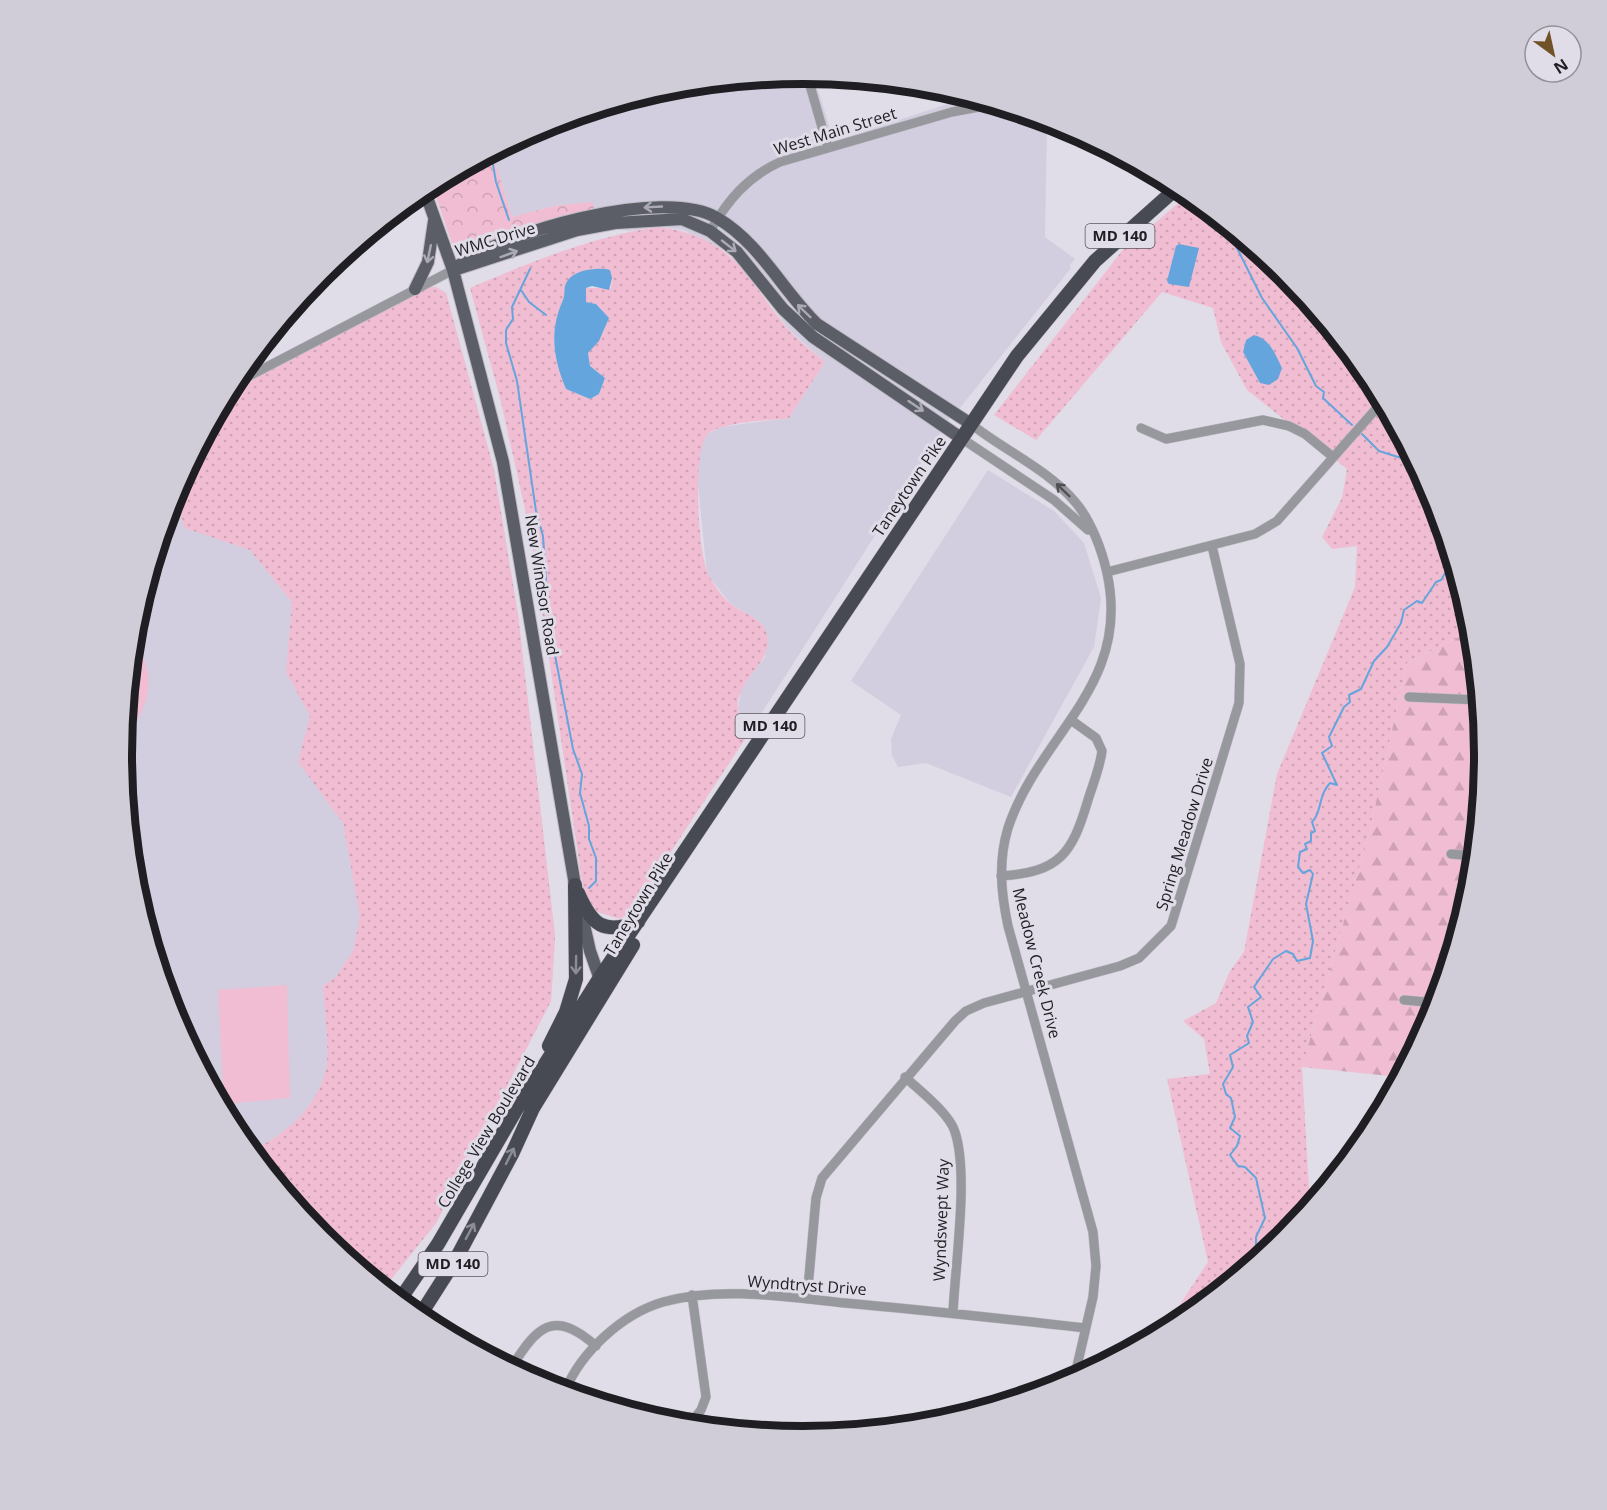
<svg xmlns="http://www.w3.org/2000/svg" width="1607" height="1510" viewBox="0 0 1607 1510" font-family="'Open Sans',sans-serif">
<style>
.built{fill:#d3cedf}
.grass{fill:url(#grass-dots);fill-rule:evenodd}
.forest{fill:url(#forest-firs)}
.park{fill:url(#park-crowns)}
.garden{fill:#f1bdd2}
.water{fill:#65a5dd}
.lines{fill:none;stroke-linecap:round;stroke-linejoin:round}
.stream{stroke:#65a5dd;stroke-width:2}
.minor-casing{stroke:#bdbac4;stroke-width:10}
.major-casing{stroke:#bdbac4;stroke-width:14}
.highway-casing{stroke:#bdbac4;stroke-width:15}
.minor{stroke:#97989d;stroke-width:9}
.major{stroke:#5c5e67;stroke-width:12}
.highway{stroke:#474a53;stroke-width:14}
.oneway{stroke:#abaab4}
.oneway2{stroke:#4f4f53}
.oneway3{stroke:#8c8c96}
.labels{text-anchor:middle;stroke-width:6;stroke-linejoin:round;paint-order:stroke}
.shield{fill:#e0dce8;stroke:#59575d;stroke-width:1.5}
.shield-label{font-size:15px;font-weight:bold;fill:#1f1e22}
.street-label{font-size:16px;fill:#1f1e22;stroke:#e0dce8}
.rim{fill:none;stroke:#1f1e22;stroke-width:8}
</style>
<defs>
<pattern id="grass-dots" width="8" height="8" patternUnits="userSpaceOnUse" patternTransform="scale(1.5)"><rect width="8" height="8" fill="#f1bdd2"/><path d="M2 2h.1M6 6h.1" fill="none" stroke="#cea2b4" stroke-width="1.8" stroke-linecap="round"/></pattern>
<pattern id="forest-firs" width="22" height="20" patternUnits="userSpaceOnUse" patternTransform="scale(1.5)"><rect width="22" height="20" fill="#f1bdd2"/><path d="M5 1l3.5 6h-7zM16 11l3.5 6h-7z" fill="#cea2b4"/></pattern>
<pattern id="park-crowns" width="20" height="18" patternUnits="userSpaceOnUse" patternTransform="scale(1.5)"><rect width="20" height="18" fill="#f1bdd2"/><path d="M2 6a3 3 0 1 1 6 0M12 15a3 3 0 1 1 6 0" fill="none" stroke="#cea2b4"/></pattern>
</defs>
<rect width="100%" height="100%" fill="#e0dce8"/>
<!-- built -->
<path class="built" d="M803,74H813L834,141L957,101L978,99L1047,120L1045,237L1075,259L1069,266L1071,268L960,408L957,407L747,736L738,709L742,685L765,657L762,624L730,603L707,574L697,475L700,447L707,434L721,427L789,418L825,362L789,330L758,287L727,252L683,230L659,227L628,231L594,210L554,206L512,217L492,153L543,125L671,87Z
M436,287L446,293L494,470L518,615L555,936L551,1001L436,1223L384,1288L321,1237L237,1133L174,1015L135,888L122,755L135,622L174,494L232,385Z
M988,470L1054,511L1084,543L1101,598L1094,647L1011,797L926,763L898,767L892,756L891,739L901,715L851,681Z"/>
<!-- grass -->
<path class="grass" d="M1189,194L1286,273L1370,377L1433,495L1473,630L1407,663L1369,834L1302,1067L1310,1207L1285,1237L1179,1324L1177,1309L1208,1262L1167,1079L1210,1074L1204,1039L1183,1021L1216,1003L1230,971L1244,952L1277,774L1355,587L1357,546L1332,549L1322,537L1342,498L1347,469L1247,390L1221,342L1213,308L1162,292L1036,440L994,415L1122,251ZM1246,340L1269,344L1282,368L1260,383L1243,352Z
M659,227C734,237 745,277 787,328C798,341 813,351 825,362L789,418C768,421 725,421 709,433C691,446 698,557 709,576C714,585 723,598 731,604C742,613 762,618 766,632C776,663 734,679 738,710C739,718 744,728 747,736L632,911L620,919L591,910L584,895L531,536L501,402L470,288C531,262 593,236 659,227ZM595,269H606L612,278L611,288H586V302L596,304L606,315L604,331L588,353L590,366L605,378L599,394L590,399L566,389C552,354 549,333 564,298C572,275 569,275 595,269Z
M425,287H436L446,293L494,470L518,615L555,936L551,1001L436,1223L384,1288L321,1237L251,1151C285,1135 318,1107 326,1069C330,1050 324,1007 323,986L336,977L353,951L360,917L343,823L298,762L310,716L286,672L292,602L250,550L185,528L174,493L232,385Z"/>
<!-- forest -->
<path class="forest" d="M1473,630L1485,755L1472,888L1433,1016L1400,1077L1302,1067L1369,834L1407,663Z"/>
<!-- park -->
<path class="park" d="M492,153L512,217L554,206L593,202L594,210L569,215L472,250L460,249L452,244L432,185Z"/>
<!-- garden -->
<path class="garden" d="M134,636C135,645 142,653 145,662C155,690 143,717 124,737Z
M287,985L290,1098L224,1104L218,990Z"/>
<!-- water -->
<path class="water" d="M1179,244L1199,248L1189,287L1169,284L1167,281L1176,246Z
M606,269L610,270L612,278L609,290L592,286L586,288V302L596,304L609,318L599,341L588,353L590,366L605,378L599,394L590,399L566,389C553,358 549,331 563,300C565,295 564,291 565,286C570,270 593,268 606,269Z
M1254,335C1270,339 1275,354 1282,368L1278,379L1269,385L1260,383L1243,352L1246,340Z"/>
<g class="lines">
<!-- stream -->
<path class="stream" d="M491,153L496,182L509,220
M1233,240L1262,298L1297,348L1316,386L1324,392L1323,398L1352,425
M530,269L512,307L513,319L506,330V343L517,381L536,511L543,536L549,624L573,749L582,774L580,793L589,826V839L596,858V881L589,888
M521,290L529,302L546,315
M1362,434L1379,451L1417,463
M1263,1255L1256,1248V1237L1265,1218L1256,1178L1245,1167L1238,1166L1230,1155L1237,1146L1240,1136L1230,1128L1235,1117L1231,1098L1226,1094L1223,1084L1233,1067L1230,1055L1249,1043L1247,1036L1253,1022L1248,1007L1261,997L1254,987L1273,959L1286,951L1293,954L1297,961L1310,958L1313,941L1306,904L1313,874L1310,870L1303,873L1298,867L1300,852L1307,849L1305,844L1311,841V833L1315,831L1312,822C1322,813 1318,795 1330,783L1337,785L1322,753L1332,746L1329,737L1344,707L1350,702L1349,695L1361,689L1374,661L1387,647L1401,623L1404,610L1417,601L1422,603L1436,582L1441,580L1447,570L1442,556L1451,553"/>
<defs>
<path id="minor" d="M809,82L828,148
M710,231C728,200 747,177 780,162L952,112L995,104
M232,385L453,270
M971,424C1005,451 1048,469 1076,503C1091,521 1102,550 1107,573C1132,686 1039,734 1008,828C998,861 1001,893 1008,926L1093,1232L1096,1266L1093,1297L1074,1379
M1141,428L1166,439L1263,420L1289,426L1305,434L1333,457
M961,438L1054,500L1088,530
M1107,572L1255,534L1277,521L1383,401
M1409,697L1480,700
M1451,854L1475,856
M1001,876C1060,872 1072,854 1088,800C1093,784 1100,767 1102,751L1096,738L1071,720
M1404,1000L1437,1003
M905,1077C920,1091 949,1113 955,1132C969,1174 955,1266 953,1313
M807,1299L816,1198L822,1178L955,1021L966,1011L984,1003L1120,966L1139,958L1171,926L1239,703L1240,664L1212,546
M511,1368C537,1327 553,1308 596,1346
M565,1391C581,1352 622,1314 663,1302C720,1286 787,1297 845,1303C925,1310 1005,1319 1085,1328
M689,1425L701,1410L706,1397L692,1295"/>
<path id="major" d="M424,189L453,270L503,462L575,885L590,951L602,985
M460,268L577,230L615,223L682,219L710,231L737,252L783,309L813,337L961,438
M453,270C498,232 665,186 717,218C760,243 782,290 817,324L971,424
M415,289L428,262L434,221"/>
<path id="highway" d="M578,893C592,925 603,935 638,922
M549,1046L566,1012L576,979L575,885
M399,1301L438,1244L516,1110L599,979L1017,356L1095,261L1179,186
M419,1317L456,1259L512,1154L533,1108L633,945"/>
</defs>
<!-- minor casing -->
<use href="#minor" class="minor-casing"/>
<!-- major casing -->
<use href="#major" class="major-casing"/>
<!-- highway casing -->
<use href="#highway" class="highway-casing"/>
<!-- minor -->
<use href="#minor" class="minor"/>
<!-- major -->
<use href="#major" class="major"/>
<!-- highway -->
<use href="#highway" class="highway"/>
</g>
<!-- one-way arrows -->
<defs><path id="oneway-shaft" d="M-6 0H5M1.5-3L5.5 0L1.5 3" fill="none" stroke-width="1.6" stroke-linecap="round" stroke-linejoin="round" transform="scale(1.5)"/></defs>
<g class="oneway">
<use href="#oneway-shaft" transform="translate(653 207) rotate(177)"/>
<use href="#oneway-shaft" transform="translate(729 246) rotate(38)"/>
<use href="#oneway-shaft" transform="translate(429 254) rotate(102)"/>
<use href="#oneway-shaft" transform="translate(509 254) rotate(-20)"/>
<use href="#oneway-shaft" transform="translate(804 311) rotate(-136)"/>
<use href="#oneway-shaft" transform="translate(916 406) rotate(34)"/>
</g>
<use class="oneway2" href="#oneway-shaft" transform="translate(1063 490) rotate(-136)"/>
<g class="oneway3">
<use href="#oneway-shaft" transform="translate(576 965) rotate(91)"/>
<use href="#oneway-shaft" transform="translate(510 1156) rotate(-63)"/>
<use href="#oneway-shaft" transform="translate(470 1231) rotate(-62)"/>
</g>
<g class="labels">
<!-- shield labels -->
<g class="shield">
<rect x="1085.5" y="224" width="69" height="24" rx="4.5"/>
<rect x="735.5" y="714" width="69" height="24" rx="4.5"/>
<rect x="418.5" y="1252" width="69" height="24" rx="4.5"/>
</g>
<g class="shield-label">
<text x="1120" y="241">MD 140</text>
<text x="770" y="731">MD 140</text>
<text x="453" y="1269">MD 140</text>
</g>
<!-- street labels -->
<g class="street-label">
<text transform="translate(835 131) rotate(-17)" y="6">West Main Street</text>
<text transform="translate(495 239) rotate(-17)" y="6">WMC Drive</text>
<text transform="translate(909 486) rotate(-56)" y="6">Taneytown Pike</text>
<text transform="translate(542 585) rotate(81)" y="6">New Windsor Road</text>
<text transform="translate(1184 834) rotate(-73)" y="6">Spring Meadow Drive</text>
<text transform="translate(638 904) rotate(-59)" y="6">Taneytown Pike</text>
<text transform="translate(1037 963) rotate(76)" y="6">Meadow Creek Drive</text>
<text transform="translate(486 1132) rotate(-59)" y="6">College View Boulevard</text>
<text transform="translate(941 1220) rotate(-88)" y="6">Wyndswept Way</text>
<text transform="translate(807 1285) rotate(4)" y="6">Wyndtryst Drive</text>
</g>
</g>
<!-- crop -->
<path d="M0 0H1607V1510H0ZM132 755a671 671 0 1 1 1342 0a671 671 0 1 1-1342 0Z" fill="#d1cdd8" fill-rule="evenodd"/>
<path class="rim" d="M132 755a671 671 0 1 1 1342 0a671 671 0 1 1-1342 0Z"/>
<!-- north arrow -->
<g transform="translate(1553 54) rotate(147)"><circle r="28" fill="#e0dce8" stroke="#939099" stroke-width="1.5"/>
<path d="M0-4.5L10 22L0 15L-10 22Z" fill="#715127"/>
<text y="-9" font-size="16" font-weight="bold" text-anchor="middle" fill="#1f1e22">N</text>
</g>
</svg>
